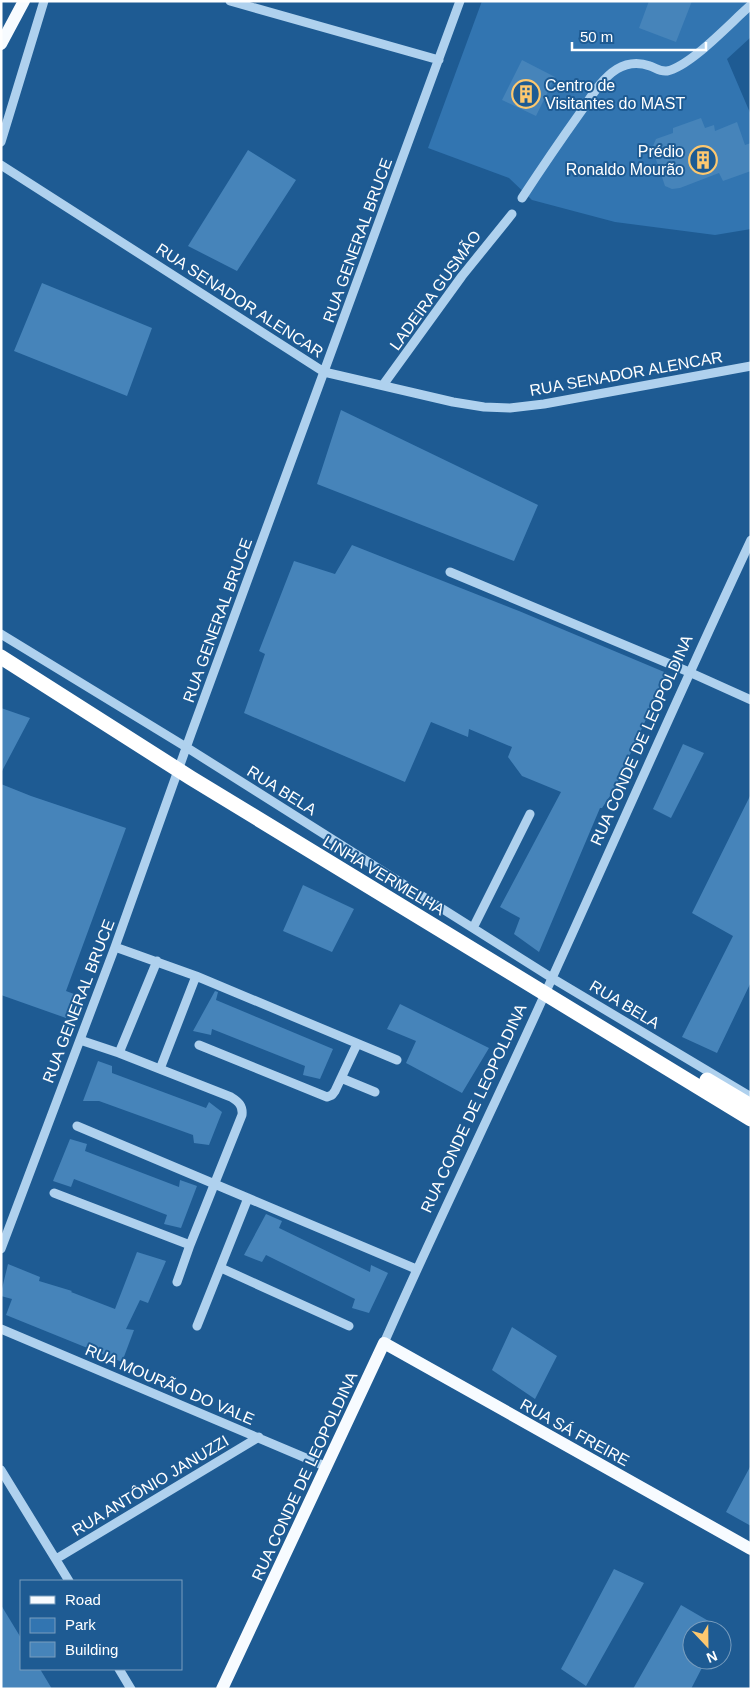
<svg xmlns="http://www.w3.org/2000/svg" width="752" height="1690" viewBox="0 0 752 1690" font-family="Helvetica,sans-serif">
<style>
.green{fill:#3275b1}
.building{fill:#4684ba}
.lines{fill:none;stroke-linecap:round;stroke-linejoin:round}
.minor{stroke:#afd1ee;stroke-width:9}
.major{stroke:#f7fbff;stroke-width:12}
.highway-bridge{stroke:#fff;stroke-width:15}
.labels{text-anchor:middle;stroke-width:4;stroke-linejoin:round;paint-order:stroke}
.poi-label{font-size:16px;fill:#fff;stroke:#1e5b93;text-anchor:start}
.street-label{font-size:16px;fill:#fff;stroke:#1e5b93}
</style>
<rect width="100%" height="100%" fill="#1e5b93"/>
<!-- green -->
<path class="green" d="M482,1H751V37L727,59L751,115V229L715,235L615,222L532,200L509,178L428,148Z"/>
<!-- building -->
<path class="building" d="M649,1H692L676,42L639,28Z
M522,60L555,77L536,116L502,100Z
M701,118L705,128L714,125L715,131L737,122L745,145L751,143V171L723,181L719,173L680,188L672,189L665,186L652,148L656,139L673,133V128Z
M248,150L296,180L237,271L188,246Z
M42,283L152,328L127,396L14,351Z
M341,410L538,505L514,561L317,484Z
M352,545L519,611L669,674L652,706L614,790L602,808H600L539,952L514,934L520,918L500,907L561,792L522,776L508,757L512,747L469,729L468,737L431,722L405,782L244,713L265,654L259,651L294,561L335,574Z
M1,708L30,718L1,773Z
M683,744L704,753L671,818L653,809Z
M1,784L31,796L126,828L66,991L74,994L66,1018L1,995Z
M751,794V982L717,1053L682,1037L733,936L692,913Z
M303,885L354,909L332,952L283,931Z
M215,991L218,992L216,1000L333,1049L320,1079L303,1075L305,1066L212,1029L211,1035L193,1031Z
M400,1004L489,1048L462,1093L406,1063L416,1041L387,1029Z
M98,1061L112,1066V1073L206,1108L209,1102L222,1112L209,1145L194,1143L193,1135L99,1101H83Z
M70,1139L87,1144L85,1151L179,1187L180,1180L197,1186L181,1228L164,1224L167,1215L74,1179L71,1187L53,1181Z
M266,1214L282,1221L279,1228L370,1272L371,1265L388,1273L369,1313L352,1308L355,1299L266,1255L262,1262L244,1255Z
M137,1252L166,1261L148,1303L140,1300L126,1329L134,1330L122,1362L6,1315L12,1299L1,1296V1293L8,1264L40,1277L39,1281L72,1291L71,1292L115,1309Z
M512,1327L557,1356L535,1399L492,1370Z
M751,1465V1526L726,1512Z
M614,1569L644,1583L586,1686L561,1669Z
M1,1605L21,1638V1669H40L52,1689H1Z
M681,1605L724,1630H692V1660H706L691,1689H633Z"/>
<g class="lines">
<!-- minor -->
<path class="minor" d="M230,1L439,60
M1,142L44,1
M1,165L324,372L453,402L484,407L510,408L544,404L751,366
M522,198C541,169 560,141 580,113C591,97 601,79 617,69C627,63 639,62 650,66C656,68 660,72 667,71C691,66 731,22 751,5
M383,385L462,276L512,214
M450,572L689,672L751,700
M1,634L186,747L552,978L751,1097
M473,928L530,814
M115,947L196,976L397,1060
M80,1040L119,1053L231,1097C239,1102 243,1106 242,1115L190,1245L177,1282
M199,1045L327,1097L332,1095L335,1091L357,1044
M119,1053L157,961
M160,1069L196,976
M341,1078L375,1092
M77,1126L416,1269
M54,1193L190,1245
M1,1249L115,947L191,734L460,1
M221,1268L349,1326
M197,1326L248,1198
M1,1329L327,1467
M384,1343C438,1220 498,1099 553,976C619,831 683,685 751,540
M1,1470L69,1581
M56,1559L259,1437
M119,1669L131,1689"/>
<!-- major -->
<path class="major" d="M1,44L24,1
M222,1689L384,1343L751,1549"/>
<!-- highway-bridge -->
<path class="highway-bridge" d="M1,657L191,778L751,1119
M707,1080L751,1106"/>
</g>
<!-- icons -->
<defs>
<symbol id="building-ring" viewBox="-11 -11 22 22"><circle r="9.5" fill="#1e5b93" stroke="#fdc86f" stroke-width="1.5"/><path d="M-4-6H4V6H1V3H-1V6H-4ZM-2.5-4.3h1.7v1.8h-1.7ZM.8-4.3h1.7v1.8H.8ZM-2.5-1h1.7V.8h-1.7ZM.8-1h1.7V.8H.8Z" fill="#fdc86f"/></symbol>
</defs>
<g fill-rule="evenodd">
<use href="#building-ring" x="510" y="78" width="32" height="32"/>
<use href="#building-ring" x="687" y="144" width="32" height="32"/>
</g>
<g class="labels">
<!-- poi labels -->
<g class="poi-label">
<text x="545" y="91">Centro de<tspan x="545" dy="18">Visitantes do MAST</tspan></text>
<text x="684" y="157" text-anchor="end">Prédio<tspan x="684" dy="18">Ronaldo Mourão</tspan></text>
</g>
<!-- street labels -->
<g class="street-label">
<text transform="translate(357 240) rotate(-70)" y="6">RUA GENERAL BRUCE</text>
<text transform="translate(435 290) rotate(-54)" y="6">LADEIRA GUSMÃO</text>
<text transform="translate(240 300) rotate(33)" y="6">RUA SENADOR ALENCAR</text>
<text transform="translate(626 373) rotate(-10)" y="6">RUA SENADOR ALENCAR</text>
<text transform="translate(217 620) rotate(-70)" y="6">RUA GENERAL BRUCE</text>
<text transform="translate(641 740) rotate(-66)" y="6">RUA CONDE DE LEOPOLDINA</text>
<text transform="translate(282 790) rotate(32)" y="6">RUA BELA</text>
<text transform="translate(384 875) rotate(31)" y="6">LINHA VERMELHA</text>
<text transform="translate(78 1001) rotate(-69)" y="6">RUA GENERAL BRUCE</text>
<text transform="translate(625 1004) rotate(31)" y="6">RUA BELA</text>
<text transform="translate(473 1108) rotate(-65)" y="6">RUA CONDE DE LEOPOLDINA</text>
<text transform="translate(170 1384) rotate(23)" y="6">RUA MOURÃO DO VALE</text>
<text transform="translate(575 1432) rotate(29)" y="6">RUA SÁ FREIRE</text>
<text transform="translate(304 1476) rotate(-65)" y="6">RUA CONDE DE LEOPOLDINA</text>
<text transform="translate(150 1485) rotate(-31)" y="6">RUA ANTÔNIO JANUZZI</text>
</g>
</g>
<!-- border -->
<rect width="752" height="1690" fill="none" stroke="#ffffff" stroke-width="5"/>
<!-- legend -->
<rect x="20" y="1580" width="162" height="90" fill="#1e5b93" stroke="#789dbe"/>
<rect x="30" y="1596" width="25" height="8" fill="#f7fbff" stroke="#789dbe"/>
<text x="65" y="1605" font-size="15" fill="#ffffff">Road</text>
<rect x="30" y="1618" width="25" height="15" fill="#3275b1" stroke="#789dbe"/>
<text x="65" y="1630" font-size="15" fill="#ffffff">Park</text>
<rect x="30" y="1642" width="25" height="15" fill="#4684ba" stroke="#789dbe"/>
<text x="65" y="1655" font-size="15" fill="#ffffff">Building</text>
<!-- north arrow -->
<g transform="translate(707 1645) rotate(158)"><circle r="24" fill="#1e5b93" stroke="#789dbe"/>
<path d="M0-4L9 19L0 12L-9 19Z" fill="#fdc86f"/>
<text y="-8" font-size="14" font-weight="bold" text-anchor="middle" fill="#ffffff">N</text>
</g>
<!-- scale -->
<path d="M572 42v8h134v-8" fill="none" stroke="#ffffff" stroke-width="2.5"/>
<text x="580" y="42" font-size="15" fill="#ffffff" stroke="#1e5b93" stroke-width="4" paint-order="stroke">50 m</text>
</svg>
